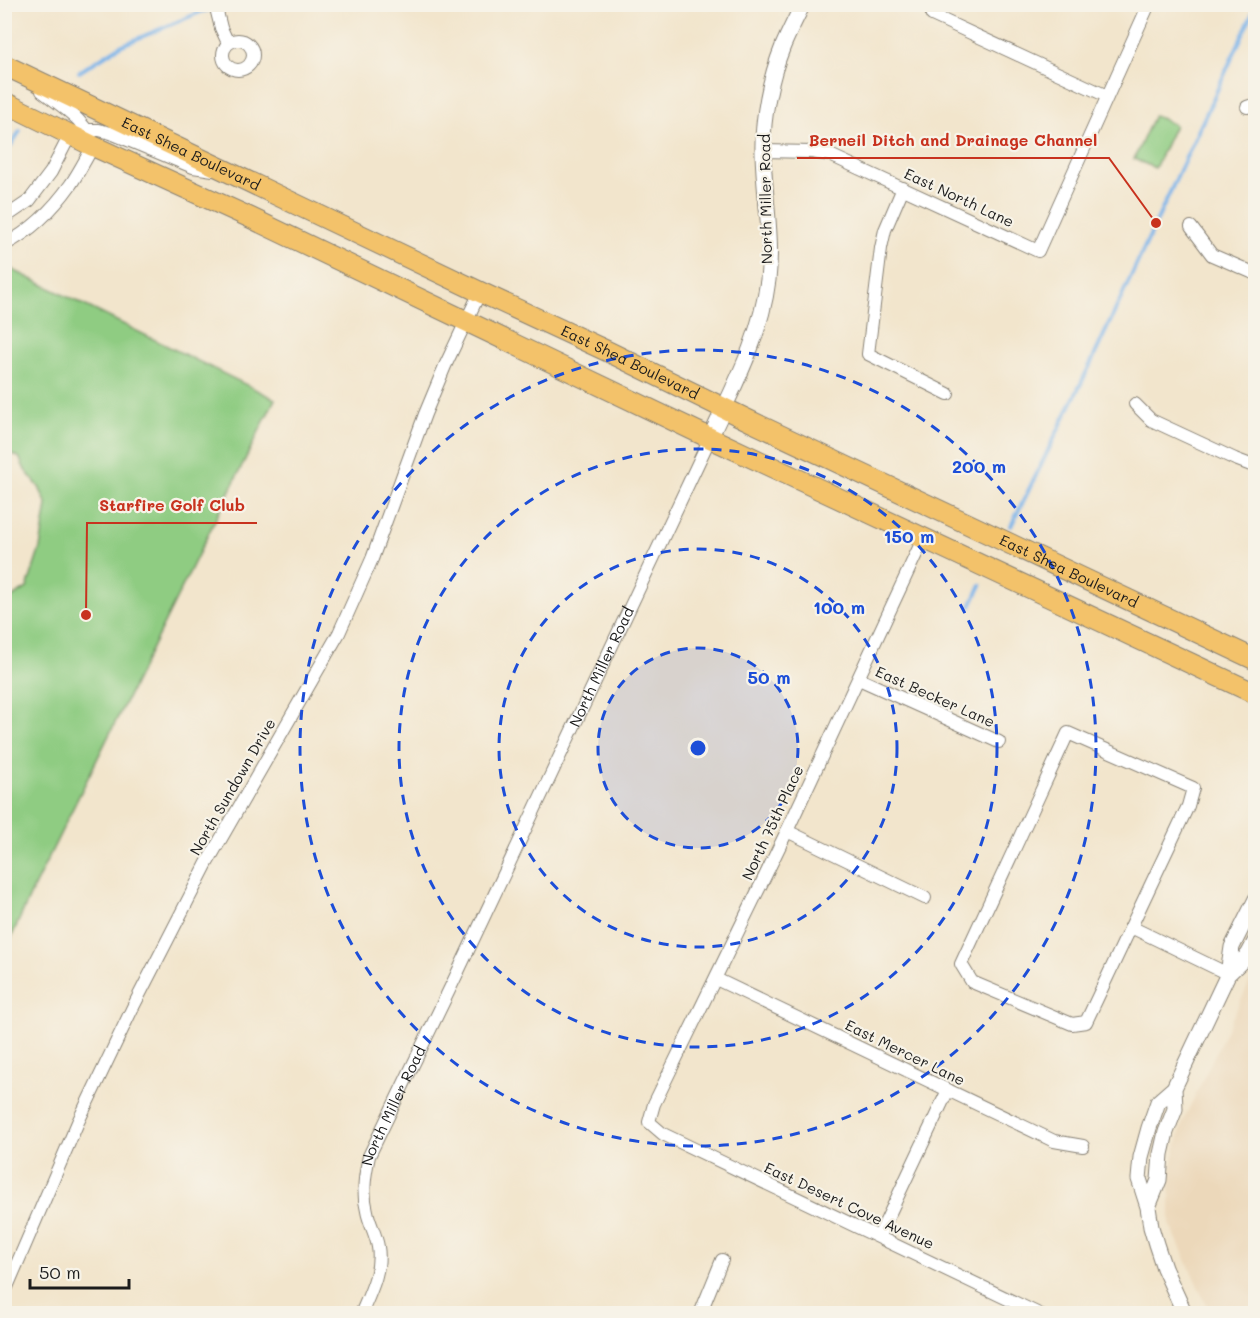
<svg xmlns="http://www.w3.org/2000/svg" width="1260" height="1318" viewBox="0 0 1260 1318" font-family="Mali,sans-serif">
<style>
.built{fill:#ecd8ba}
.green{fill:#8fcc82;stroke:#56744f;stroke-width:1.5}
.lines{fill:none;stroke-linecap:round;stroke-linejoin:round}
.stream{stroke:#78b2e9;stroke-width:4}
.minor-casing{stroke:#878074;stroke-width:14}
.tertiary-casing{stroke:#878074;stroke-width:17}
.primary-casing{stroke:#878074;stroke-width:22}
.minor{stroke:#fff;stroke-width:12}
.tertiary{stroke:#fff;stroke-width:15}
.primary{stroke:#f3c26a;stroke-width:20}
.ring{fill:none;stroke:#1d4ed8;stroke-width:3;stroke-dasharray:10 8}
.labels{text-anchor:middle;stroke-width:4.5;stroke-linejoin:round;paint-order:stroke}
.street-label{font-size:15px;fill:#1c1c1c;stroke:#f7f3e8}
.centre{fill:#1d4ed8;stroke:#f7f3e8;stroke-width:3}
.ring-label{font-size:18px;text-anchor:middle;font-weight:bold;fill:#1d4ed8;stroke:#f7f3e8;stroke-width:4.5;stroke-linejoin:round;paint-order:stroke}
.leader{fill:none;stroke:#c8321e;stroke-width:2}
.callout-dot{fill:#c8321e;stroke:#f7f3e8;stroke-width:2}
.callout-label{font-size:16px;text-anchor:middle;font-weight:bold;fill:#c8321e;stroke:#f7f3e8;stroke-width:4.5;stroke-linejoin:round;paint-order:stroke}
</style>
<rect width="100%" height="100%" fill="#f7f3e8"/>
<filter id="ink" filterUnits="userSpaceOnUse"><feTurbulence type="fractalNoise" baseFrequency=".0167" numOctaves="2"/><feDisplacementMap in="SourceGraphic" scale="12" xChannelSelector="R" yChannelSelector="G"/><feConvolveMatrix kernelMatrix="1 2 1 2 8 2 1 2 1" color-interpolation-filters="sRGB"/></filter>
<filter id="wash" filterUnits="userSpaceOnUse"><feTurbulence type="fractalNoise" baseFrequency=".008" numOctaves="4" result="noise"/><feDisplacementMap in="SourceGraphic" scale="24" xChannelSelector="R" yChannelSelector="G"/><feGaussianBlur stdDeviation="1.35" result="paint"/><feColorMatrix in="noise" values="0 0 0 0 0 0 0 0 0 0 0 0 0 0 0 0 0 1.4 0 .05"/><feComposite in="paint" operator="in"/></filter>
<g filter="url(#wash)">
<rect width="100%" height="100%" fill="#f2e5cc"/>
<!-- built -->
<path class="built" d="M1255,971V1313H1210L1170,1224V1173L1183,1121Z"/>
<!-- green -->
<path class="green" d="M1154,115L1175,125L1155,168L1134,159Z
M5,266L275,399L35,885L5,951V602L27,588L40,548L47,505L39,487L25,470L19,457L5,451Z"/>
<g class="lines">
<!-- stream -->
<path class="stream" d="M79,72L120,46L203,11L236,4
M4,156L20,131
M1011,526L1091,363L1256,6
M971,606L981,585"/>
</g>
</g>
<g filter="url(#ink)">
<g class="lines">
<defs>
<g id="minor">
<path d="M215,4L221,28L228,43"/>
<path d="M932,15L1107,96"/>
<circle cx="238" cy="55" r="15"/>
<path d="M1247,107L1256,104"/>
<path d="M763,151L812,152L830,155L1038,251L1149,4"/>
<path d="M903,188L885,230L881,248L868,354L948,394"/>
<path d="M4,218L29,201L51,172L70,135L78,131L86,130H99L111,133L193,167L213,170"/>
<path d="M1191,227L1212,255L1256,274"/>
<path d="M4,245C31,231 54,208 71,184C79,172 86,159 93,146C88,121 61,106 42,91"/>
<path d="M1135,404L1151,420L1235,459L1256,467"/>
<path d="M924,537L787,831L654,1104L649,1122L663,1134L1039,1314"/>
<path d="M859,679L999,742"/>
<path d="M1068,733L1193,788L1188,806L1086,1022L1072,1024L972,982L961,964Z"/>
<path d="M787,831L925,898"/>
<path d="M1131,927L1228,974"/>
<path d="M716,979L1054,1141L1083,1146"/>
<path d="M879,1236L948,1090"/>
<path d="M4,1294L78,1122L132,1009L207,863L339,633L372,559L425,414L445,366L480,292"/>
<path id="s1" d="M361,1314C370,1293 382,1270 378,1247C376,1234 369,1223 367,1211C362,1192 365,1174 369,1156L455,978L710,438"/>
<path d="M700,1314L722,1260"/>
</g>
<path id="tertiary" d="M710,438C734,386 761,337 768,280C773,237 764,195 763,153C762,118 770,78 783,46C789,32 796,18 803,4
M1228,974L1248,955L1256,940
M1148,1207L1159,1180L1161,1154L1166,1132L1175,1109L1174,1088
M1185,1314L1164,1268L1156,1244L1151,1227L1148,1207L1139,1179L1141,1157L1149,1128L1158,1102L1174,1088L1228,974L1232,947L1256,899"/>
<g id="primary">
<path id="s2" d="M4,65L480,292L609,352L748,420L1256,660"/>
<path d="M4,102L93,146L251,218L710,438L1256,694"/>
</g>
</defs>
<!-- minor casing -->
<use href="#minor" class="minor-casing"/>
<!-- tertiary casing -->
<use href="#tertiary" class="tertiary-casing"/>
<!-- primary casing -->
<use href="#primary" class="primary-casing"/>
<!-- minor -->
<use href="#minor" class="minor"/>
<!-- tertiary -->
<use href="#tertiary" class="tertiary"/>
<!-- primary -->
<use href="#primary" class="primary"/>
</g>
</g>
<!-- distance rings -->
<circle cx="698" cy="748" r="100" fill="#1d4ed8" fill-opacity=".12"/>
<g class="ring">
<circle cx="698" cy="748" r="100"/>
<circle cx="698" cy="748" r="199"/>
<circle cx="698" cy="748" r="299"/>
<circle cx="698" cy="748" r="398"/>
</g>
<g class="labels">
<!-- street labels -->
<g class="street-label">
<text dy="5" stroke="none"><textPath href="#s2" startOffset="207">East Shea Boulevard</textPath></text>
<text transform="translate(959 198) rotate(25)" y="5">East North Lane</text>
<text transform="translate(766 199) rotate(-91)" y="5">North Miller Road</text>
<text dy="5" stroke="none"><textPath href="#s2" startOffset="693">East Shea Boulevard</textPath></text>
<text dy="5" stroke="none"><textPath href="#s2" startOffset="1179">East Shea Boulevard</textPath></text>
<text dy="5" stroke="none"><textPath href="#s1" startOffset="705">North Miller Road</textPath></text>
<text transform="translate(935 697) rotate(24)" y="5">East Becker Lane</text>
<text transform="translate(233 787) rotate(-60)" y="5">North Sundown Drive</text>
<text transform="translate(773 823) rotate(-65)" y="5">North 75th Place</text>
<text transform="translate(905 1053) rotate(26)" y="5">East Mercer Lane</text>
<text dy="5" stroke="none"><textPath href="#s1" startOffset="219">North Miller Road</textPath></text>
<text transform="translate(849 1206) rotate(25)" y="5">East Desert Cove Avenue</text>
</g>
</g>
<circle cx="698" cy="748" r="9" class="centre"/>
<g class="ring-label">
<text x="979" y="473">200 m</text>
<text x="909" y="543">150 m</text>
<text x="839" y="614">100 m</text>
<text x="769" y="684">50 m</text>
</g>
<!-- callouts -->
<path class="leader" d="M1156 223L1109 158H797M86 615L87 523H257"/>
<g class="callout-dot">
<circle cx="1156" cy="223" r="6"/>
<circle cx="86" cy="615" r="6"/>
</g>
<g class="callout-label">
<text x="953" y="146">Berneil Ditch and Drainage Channel</text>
<text x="172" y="511">Starfire Golf Club</text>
</g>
<!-- margin -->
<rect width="1260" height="1318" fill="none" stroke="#f7f3e8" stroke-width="24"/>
<!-- scale -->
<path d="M30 1279v9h99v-9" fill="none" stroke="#1c1c1c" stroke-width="3"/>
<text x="39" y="1279" font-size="18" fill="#1c1c1c" stroke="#f7f3e8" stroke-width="4.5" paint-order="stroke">50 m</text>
</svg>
